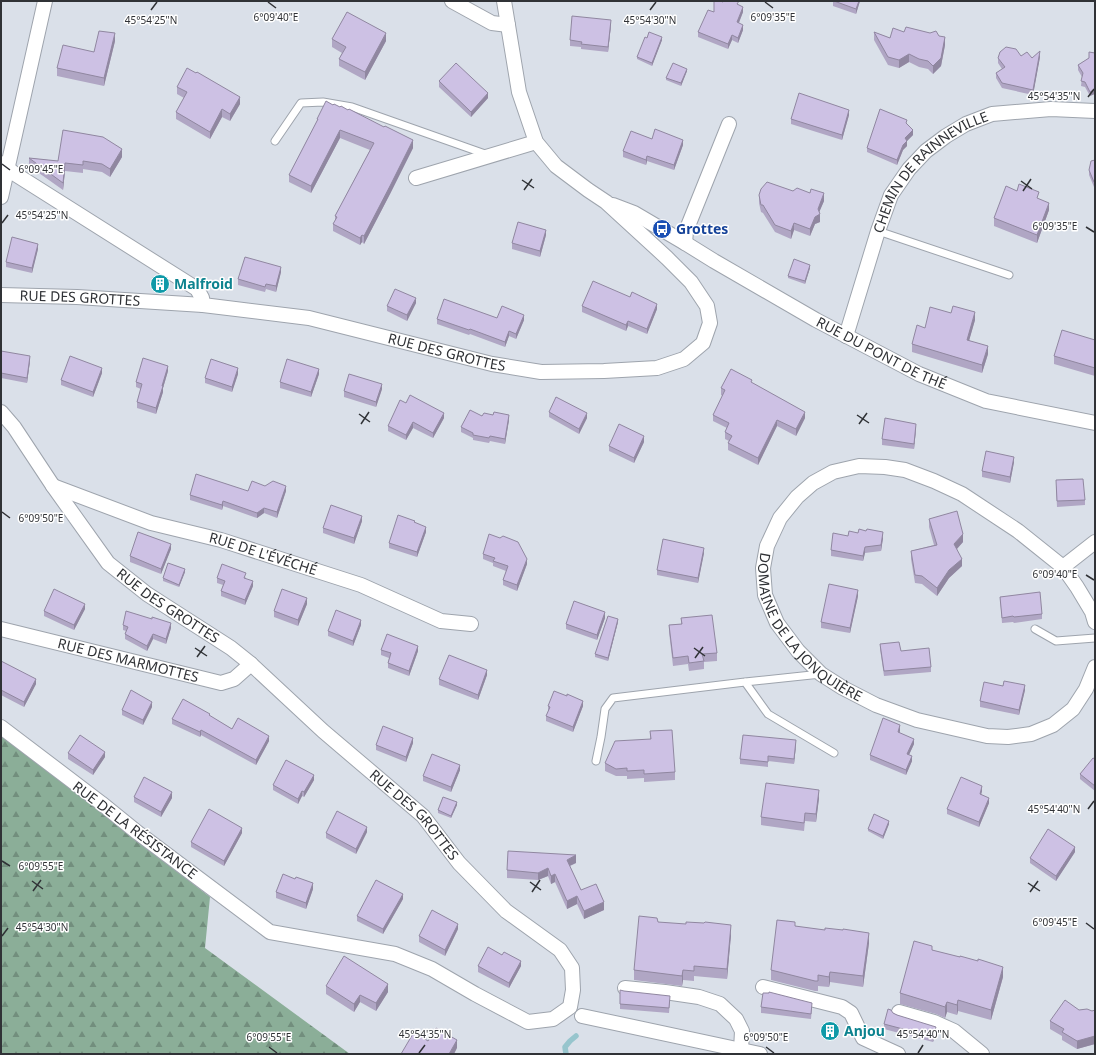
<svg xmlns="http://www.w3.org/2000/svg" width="1096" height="1055" viewBox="0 0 1096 1055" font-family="'Noto Sans',sans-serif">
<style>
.forest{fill:url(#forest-firs)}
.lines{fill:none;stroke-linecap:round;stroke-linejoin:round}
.stream{stroke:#97c5cd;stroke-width:5.5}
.service-casing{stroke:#9ea4ad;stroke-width:9}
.minor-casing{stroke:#9ea4ad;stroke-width:16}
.service{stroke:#fff;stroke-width:7}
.minor{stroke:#fff;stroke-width:14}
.wall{fill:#b0a6c4}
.shaded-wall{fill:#9087a0}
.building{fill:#cdc1e4;stroke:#9087a0}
.ticks{fill:none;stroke:#303236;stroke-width:1.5}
.labels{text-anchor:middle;stroke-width:3;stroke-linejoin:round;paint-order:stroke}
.street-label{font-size:14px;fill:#303236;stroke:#fff}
.transit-label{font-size:14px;font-weight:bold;fill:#164399;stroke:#fff;text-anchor:start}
.culture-label{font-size:14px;font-weight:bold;fill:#0d838f;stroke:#fff;text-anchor:start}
.ticks-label{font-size:10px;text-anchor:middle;fill:#303236;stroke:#fff;stroke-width:3;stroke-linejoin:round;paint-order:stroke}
</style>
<defs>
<pattern id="forest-firs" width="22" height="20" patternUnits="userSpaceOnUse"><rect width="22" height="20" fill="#8bae98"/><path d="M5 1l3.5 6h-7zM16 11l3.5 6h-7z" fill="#728e7d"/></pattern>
</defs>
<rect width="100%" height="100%" fill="#dae0e9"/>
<!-- forest -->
<path class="forest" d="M1,735L210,897L205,948L350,1054H1Z"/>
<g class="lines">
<!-- stream -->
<path class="stream" d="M566,1054L565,1047L570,1041L576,1036"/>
<defs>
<path id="service" d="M275,141L301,103L323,102L352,107L488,155
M878,231L1009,275
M1035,629L1056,641L1095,638
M745,682L768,714L834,753
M596,761L601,737L605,709L613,698L745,682L821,674"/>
<g id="minor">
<path d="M452,1L492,23L508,25"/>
<path d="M1,163L15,174L197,289L202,298L203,305"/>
<path d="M416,178L536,142"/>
<path d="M1,197L45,1"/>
<path id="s1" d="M613,205L634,213L685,243L714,261L816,320L919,374L986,401L1095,423"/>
<path d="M685,243L686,231L729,124"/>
<path id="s2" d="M1,295L77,297L203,305L309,318L492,364L541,372L604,371L657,368L684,359L703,343L710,323L707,306L691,282L667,258L606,202L588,190L556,166L536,142L519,92L504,1"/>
<path id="s3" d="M846,336L878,231L891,195L909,169L926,151L946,136L966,124L992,114L1051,109L1095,111"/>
<path id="s4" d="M1,412L14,427L53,486L108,563L147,594L231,648L251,664L323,731L423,816L459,863L506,911L560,950L572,968L573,990L570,1007L553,1019L528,1022L475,994L432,969L395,954L270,932L138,833L101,803L1,727"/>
<path id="s5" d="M53,486L151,523L221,540L361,585L441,621L471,624"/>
<path d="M1063,567L1095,542"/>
<path id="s6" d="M1095,622L1092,612L1077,587L1063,567L1018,531L962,494L934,481L905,470L885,467L859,466L833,472L813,483L797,497L780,518L767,546L763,568L765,595L777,623L798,651L821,674L843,688L876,705L917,720L987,736L1008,737L1031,734L1053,725L1073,709L1086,689L1095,667"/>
<path id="s7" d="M1,629L221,683L234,679L251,664"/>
<path d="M763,987L842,1007L851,1013L863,1038L898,1054"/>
<path d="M625,988L665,992L699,997L720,1004L736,1019L742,1031L741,1050"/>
<path d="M899,1012L934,1022L954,1031L982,1054"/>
<path d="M582,1016L760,1054"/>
</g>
</defs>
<!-- service casing -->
<use href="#service" class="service-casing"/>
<!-- minor casing -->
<use href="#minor" class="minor-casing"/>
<!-- service -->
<use href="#service" class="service"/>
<!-- minor -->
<use href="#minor" class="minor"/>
</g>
<!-- wall -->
<path class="wall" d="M833,1H860L856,14L833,6Z
M723,2L739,5L743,12L739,23L743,30L738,43L732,40L728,49L698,37V32Z
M611,25L608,52L581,49V47L570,46V40Z
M874,32L890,38L945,45L941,66L933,74L928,69L919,67L909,62L899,68L888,65L874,40Z
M647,38L662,40L652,66L637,59V57Z
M332,39L386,41L365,80L339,66V59L342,53L332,47Z
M115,41L104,86L57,76V68L94,52Z
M1095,53L1090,96L1085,87L1081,86L1082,77L1078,70V65L1089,58Z
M1021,56L1032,58L1040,57L1033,95L1002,88L996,78V73L1002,69L998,63V58Z
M687,71L681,86L666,80V78Z
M439,81L488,98L471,117L439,87Z
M177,87L240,104L230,121L222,117L210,139L176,119V112L184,98L177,94Z
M849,115L842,140L791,124V119Z
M317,119L413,148L390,194L364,244L362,242L360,245L333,231V224L335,221V216L370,150L340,138L311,193L289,182V175L317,121Z
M907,124L913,135L907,141V146L903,150L897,165L867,152V148Z
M652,139L683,145L674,170L647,161L646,165L623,157V151Z
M122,157L110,177L102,172L83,169V173L65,171L63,190L29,166V158L58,161Z
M1095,160V188L1094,187L1089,175V170Z
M759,195L824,201L819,212L820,222L815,224L810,236L794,230L791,239L775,232L763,213L761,212L759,203Z
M1039,199L1049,210L1037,243L994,226V218Z
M546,235L540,257L512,249V243Z
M38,249L32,273L6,267V262Z
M810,268L805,284L788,278V276Z
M281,272L276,292L266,289L265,292L238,285V279Z
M416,303L407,321L387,311V306Z
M582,306L657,309L647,334L628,326L626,331L582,312Z
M497,318L524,320L516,339L509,336L505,347L470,334L469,335L437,324V319Z
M975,320L969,340L988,354L982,373L912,352V344L925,328Z
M1095,340V376L1054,364V356Z
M1,351L30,361L27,383L1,378Z
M168,371L163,388V392L156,414L137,408V402L141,389L136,387V382Z
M102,373L93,397L61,385V380Z
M238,374L232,392L205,383V378Z
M319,374L311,397L280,388V382Z
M752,383L805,418L796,436L777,426L758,465L728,450V443L729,441L725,439V432L727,428L713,421V415L723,396L721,395V388Z
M382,389L376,407L344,397V391Z
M406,403L444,418L433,438L413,428L406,440L388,431V426Z
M549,412L587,418L579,434L549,417Z
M482,416L509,420L505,444L490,441L489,443L473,440V438L461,432V427Z
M916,429L914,449L882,445V439Z
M644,442L634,463L609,451V446Z
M1014,462L1010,483L982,477V471Z
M265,486L286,491L277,518L264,513L257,518L223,506L222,510L190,500V495L248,491Z
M1056,486L1085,500V505L1057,507Z
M929,519L963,542L957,549L962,566L949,578L937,596L922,584L915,583L911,559V551L934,545L929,527Z
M362,521L354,544L323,533V528Z
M415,523L426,532L417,557L389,548V543Z
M848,536L883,538L881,551L865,553L863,561L831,556V550Z
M171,549L161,574L130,562V556Z
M704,553L698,583L657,575V570Z
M483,554L527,564L517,591L503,585V580L506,571L493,566V563L483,559Z
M185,572L179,587L163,581V578Z
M246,577L245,578L253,586L245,605L221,596V591L223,585L217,583V578Z
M858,596L850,633L821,628V622Z
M1000,597L1042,614V619L1014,623L1013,622L1002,623Z
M307,604L298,626L274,617V611Z
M85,609L74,630L44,616V611Z
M605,618L597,640L566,629V624Z
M681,618L717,653V661L704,662V669L689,671L688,664L673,666L669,632V625L681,624Z
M618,622L608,661L595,657V654Z
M123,625L171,628L166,644L153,639L147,651L125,639V634L126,631L123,630Z
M361,625L353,646L328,636V631Z
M880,644L901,651L931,667V672L884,676L880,649Z
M381,650L418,651L409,676L388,668V663L389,658L381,655Z
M1,661L36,684L24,707L1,695Z
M487,675L478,700L439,685V679Z
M1025,690L1019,715L980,707V701Z
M548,706H583L573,732L546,721V716L548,712Z
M152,707L143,725L122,715V710Z
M210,716L232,729L269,741L256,765L201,735L200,737L172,724V719Z
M650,731L675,772V780L644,782V778L627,779V776H616L605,771V763L650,739Z
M900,731V733L914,744L909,755L912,761L906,775L870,760V755Z
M413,743L406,762L376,750V745Z
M796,745L794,764L768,761V767L740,764V759Z
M68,753L105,757L93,775L68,759Z
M1095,759V791L1080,779V774Z
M460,770L451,792L423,781V776Z
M314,780L304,797L302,796L298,804L273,790V785Z
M982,791L981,794L989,803L979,827L947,814V809Z
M134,797L172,798L161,817L134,802Z
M819,798L816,822L805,821L804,831L761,825V817Z
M457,805L451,818L438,813V810Z
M889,824L883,839L868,831V829Z
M367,832L356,854L326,838V833Z
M242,833L224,866L191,847V842Z
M1075,852L1056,881L1030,863V858Z
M576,863L570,866L581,890L604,910L584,919L577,904L567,909L555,882L551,884L548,876L538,880L507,878V870Z
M295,879L313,889L306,909L276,898V892Z
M403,899L383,934L357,921V916Z
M658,922L731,935L727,979L694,976V981L683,980L682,986L634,980V970Z
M795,926L869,943L863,987L830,982L829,987L818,986V991H815L771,980V970Z
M458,929L445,956L419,942V936Z
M932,950L1003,977L991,1020L958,1011L957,1015L947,1012L945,1018L936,1014L900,1004V993Z
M502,955L521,966L509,988L478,972V966Z
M326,986L388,992L376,1011L360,1002L354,1012L326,994Z
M624,991L670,1001L669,1013L620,1009V1004Z
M761,1007L812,1008L811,1019L761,1013Z
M1079,1010L1092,1011L1095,1010V1044L1077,1049L1062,1040V1036L1050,1029V1021Z
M893,1013L936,1032L933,1042L884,1029V1024Z"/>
<!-- shaded-wall -->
<path class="shaded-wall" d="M859,1H860L856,14V9Z
M743,7V12L737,27V22Z
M611,20V25L608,52V47Z
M743,25V30L738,43V38Z
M115,33V41L104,86V78Z
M386,33V41L365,80V72Z
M732,35V40L728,49V44Z
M662,37V40L652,66V63Z
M945,37V45L941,66L933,74V66Z
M1040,51V57L1033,95V90Z
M909,54V62L899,68V60Z
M687,69V71L681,86V83Z
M1095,89V94L1090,96V92Z
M488,93V98L471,117V112Z
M240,97V104L230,121V114Z
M222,109V117L210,139V132Z
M849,110V115L842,140V135Z
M340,130V138L311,193V186Z
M913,130V135L905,143V138Z
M413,140V148L390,194L364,244V236Z
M683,140V145L674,170V165Z
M907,141V146L903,150L897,165V160L903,145Z
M122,149V157L110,177V169Z
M647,156V161L646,165V160Z
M65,163V171L63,190V183Z
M824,193V201L818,215L820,214V222L815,224L810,236V229Z
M1049,203V210L1037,243V235Z
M794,223V230L791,239V231Z
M546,230V235L540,257V251Z
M362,235V242L360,245V238Z
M38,244V249L32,273V268Z
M810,265V268L805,284V281Z
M281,267V272L276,292V286Z
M416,298V303L407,321V315Z
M657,304V309L647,334V329Z
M975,312V320L967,348V340Z
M524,315V320L516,339V334Z
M628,321V326L626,331V325Z
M509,331V336L505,347V342Z
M988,346V354L982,373V365Z
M30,356V361L27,383V378Z
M168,366V371L163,388V392L156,414V408L162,386Z
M102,368V373L93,397V392Z
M238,368V374L232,392V387Z
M319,369V374L311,397V392Z
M382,384V389L376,407V402Z
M805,412V418L796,436V429Z
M444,413V418L433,438V433Z
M587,413V418L579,434V429Z
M509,415V420L505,444V439Z
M777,420V426L758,465V458Z
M413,422V428L406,440V435Z
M916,424V429L914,449V444Z
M644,436V442L634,463V458Z
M1014,457V462L1010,483V477Z
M286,486V491L277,518V512Z
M223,501V506L222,510V505Z
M264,508V513L257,518V513Z
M362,516V521L354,544V538Z
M426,527V532L417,557V552Z
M883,532V538L881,551V545Z
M963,534V542L954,552V544Z
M171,544V549L161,574V569Z
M865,547V553L863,561V556Z
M704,548V553L698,583V578Z
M527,559V564L517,591V585Z
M962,559V566L949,578L937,596V588L949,570Z
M185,569V572L179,587V585Z
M253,581V586L245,605V600Z
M858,590V596L850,633V628Z
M307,598V604L298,626V620Z
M85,604V609L74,630V625Z
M605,612V618L597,640V635Z
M618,619V622L608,661V658Z
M361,620V625L353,646V641Z
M171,623V628L166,644V639Z
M153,634V639L147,651V646Z
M418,646V651L409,676V671Z
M487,670V675L478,700V695Z
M36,679V684L24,707V702Z
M1025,685V690L1019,715V710Z
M583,701V706L573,732V727Z
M152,702V707L143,725V720Z
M900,725V731L898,737V732Z
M201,730V735L200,737V732Z
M269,736V741L256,765V760Z
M413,738V743L406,762V757Z
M914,739V744L907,759V754Z
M796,740V745L794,764V759Z
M105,752V757L93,775V770Z
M912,756V761L906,775V770Z
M460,765V770L451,792V787Z
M314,775V780L304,797V792Z
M982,786V791L980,799V794Z
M819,790V798L816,822V814Z
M302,791V796L298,804V799Z
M172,792V798L161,817V812Z
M989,798V803L979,827V822Z
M457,802V805L451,818V816Z
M889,821V824L883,839V836Z
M367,827V832L356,854V849Z
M242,828V833L224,866V861Z
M1075,847V852L1056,881V876Z
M576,855V863L567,867V860Z
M548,868V876L538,880V873Z
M555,874V882L551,884V876Z
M313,883V889L306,909V903Z
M403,894V899L383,934V929Z
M577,896V904L567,909V901Z
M604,902V910L584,919V911Z
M458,924V929L445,956V950Z
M731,925V935L727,979V969Z
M869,933V943L863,987V976Z
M521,961V966L509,988V983Z
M1003,967V977L991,1020V1010Z
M683,970V980L682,986V976Z
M830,972V982L829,987V977Z
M388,984V992L376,1011V1003Z
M360,995V1002L354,1012V1004Z
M958,1000V1011L957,1015V1005Z
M947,1002V1012L945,1018V1007Z
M936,1027V1032L933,1042V1037Z
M1095,1036V1044L1077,1049V1041Z
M457,1040V1048L454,1054H449Z"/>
<!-- building -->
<path class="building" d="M714,1H720L723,2L724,1H739L737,4L743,7L737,22L743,25L738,38L732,35L728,44L698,32L708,10L714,12Z
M834,1H859L856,9Z
M347,12L386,33L365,72L339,59L346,47L332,39Z
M572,16L611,20L608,47L581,44L582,42L570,40Z
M906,27L930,33L936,31L939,36L945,37L941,58L933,66L928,61L919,59L909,54L899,60L888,57L874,32L890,38L893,28L904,32Z
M99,31L115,33L104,78L57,68L63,45L94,52Z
M649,32L662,37L652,63L637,57L645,37L647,38Z
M1006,47L1016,49L1021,56L1027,52L1032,58L1040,51L1033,90L1002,83L996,73L1005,67L998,58L1000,52Z
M1089,52L1095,53V89L1090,92L1085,82L1081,81L1083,73L1078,65L1089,58Z
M456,63L488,93L471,112L439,81Z
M673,63L687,69L681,83L666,78Z
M187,68L196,73L197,72L240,97L230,114L222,109L210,132L176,112L187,92L177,87Z
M799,93L849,110L842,135L791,119Z
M326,101L333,105L334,104L340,107L341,106L348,110L349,109L384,127L385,126L413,140L390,186L364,236L362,235L360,238L333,224L337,217L335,216L374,143L340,130L311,186L289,175L318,119H317Z
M880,109L907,120L906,123L913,130L905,138L907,141L903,145L897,160L867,148Z
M655,129L683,140L674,165L647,156L646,160L623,151L631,131L652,139Z
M63,130L103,137L122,149L110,169L102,164L83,161V165L65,163L63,183L29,158L58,161Z
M1095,160V183L1094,182L1089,170L1091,161Z
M767,182L793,191L797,188L810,193L811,189L824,193L818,209L820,214L815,217L810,229L794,223L791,231L775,225L763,205H761L759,195L761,189Z
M1019,184L1039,192L1037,198L1049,203L1037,235L994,218L1006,186L1017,191Z
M518,222L546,230L540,251L512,243Z
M12,237L38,244L32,268L6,262Z
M245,257L281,267L276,286L266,284L265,287L238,279Z
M794,259L810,265L805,281L788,276Z
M593,281L630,297L632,292L657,304L647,329L628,321L626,325L582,306Z
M395,289L416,298L407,315L387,306Z
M444,299L497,318L502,306L524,315L516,334L509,331L505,342L470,329L469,330L437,319Z
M953,306L975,312L967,340L988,346L982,365L912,344L917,325L925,328L930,307L951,313Z
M1062,330L1095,340V368L1054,356Z
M1,351L30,356L27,378L1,373Z
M70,356L102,368L93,392L61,380Z
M143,358L168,366L162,386H163L156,408L137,402L142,384L136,382Z
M211,359L238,368L232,387L205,378Z
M287,359L319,369L311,392L280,382Z
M731,369L752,380L751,382L805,412L796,429L777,420L758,458L728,443L732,436L725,432L729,423L713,415L725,390L721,388Z
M349,374L382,384L376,402L344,391Z
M410,395L444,413L433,433L413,422L406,435L388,426L400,400L406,403Z
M556,397L587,413L579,429L549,412Z
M470,410L482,416L484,413L493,415L494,412L509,415L505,439L490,436L489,438L473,435V433L461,427Z
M885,418L916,424L914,444L882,439Z
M619,424L644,436L634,458L609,446Z
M986,451L1014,457L1010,477L982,471Z
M196,474L248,491L252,481L265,486L273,481L286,486L277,512L264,508L257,513L223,501L222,505L190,495Z
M1083,479L1085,500L1057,501L1056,480Z
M331,505L362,516L354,538L323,528Z
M957,511L963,534L954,544L962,559L949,570L937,588L922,576L915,575L911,551L937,545L929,519Z
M398,515L415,521L414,522L426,527L417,552L389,543Z
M859,529L866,531L867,529L883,532L881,545L865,547L863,556L831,550L833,533L848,536L849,531L858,533Z
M138,532L171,544L161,569L130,556Z
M489,534L500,538L503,536L518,542L527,559L517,585L503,580L508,566L493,561L495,558L483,554Z
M663,539L704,548L698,578L657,570Z
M168,563L185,569L179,585L163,578Z
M222,564L246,573L244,578L253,581L245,600L221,591L225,581L217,578Z
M829,584L858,590L850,628L821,622Z
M54,589L85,604L74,625L44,611Z
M282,589L307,598L298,620L274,611Z
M1040,592L1042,614L1014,617L1013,616L1002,618L1000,597Z
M574,601L605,612L597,635L566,624Z
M336,610L361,620L353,641L328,631Z
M126,611L152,619V617L171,623L166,639L153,634L147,646L125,634L128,627L123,625Z
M712,615L717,653L702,654L704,661L689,663L688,656L673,658L669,625L682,624L681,618Z
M608,616L618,619L608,658L595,654Z
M387,634L418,646L409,671L388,663L391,653L381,650Z
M899,642L901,651L929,648L931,667L884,671L880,644Z
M449,655L487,670L478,695L439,679Z
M1,661L36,679L24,702L1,690Z
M1004,681L1025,685L1019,710L980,701L984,682L1003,686Z
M131,690L152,702L143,720L122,710Z
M554,691L567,696V694L583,701L573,727L546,716L550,707L548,706Z
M183,699L210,714L209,715L232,729L238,718L269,736L256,760L201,730L200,732L172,719Z
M883,718L900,725L898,732L914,739L907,754L912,756L906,770L870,755Z
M383,726L413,738L406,757L376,745Z
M672,730L675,772L644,774V770L627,771V768L616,769L605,763L615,741L651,739L650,731Z
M80,735L105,752L93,770L68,753Z
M743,735L796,740L794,759L768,756V762L740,759Z
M432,754L460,765L451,787L423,776Z
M1093,758L1095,759V786L1080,774Z
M286,760L314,775L304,792L302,791L298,799L273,785Z
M144,777L172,792L161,812L134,797Z
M961,777L982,786L980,794L989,798L979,822L947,809Z
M766,783L819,790L816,814L805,813L804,823L761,817Z
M443,797L457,802L451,816L438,810Z
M209,809L242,828L224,861L191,842Z
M337,811L367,827L356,849L326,833Z
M874,814L889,821L883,836L868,829Z
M1048,829L1075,847L1056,876L1030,858Z
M508,851L576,855L567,860L581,890L596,884L604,902L584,911L577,896L567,901L555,874L551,876L548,868L538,873L507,870Z
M283,874L295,879L296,877L313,883L306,903L276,892Z
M376,880L403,894L383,929L357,916Z
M432,910L458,924L445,950L419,936Z
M639,916L657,918L658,922L686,924V922L704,923L705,922L731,925L727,969L694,966V971L683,970L682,976L634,970Z
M777,920L795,922V926L825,930V928L843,930V929L869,933L863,976L830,972L829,977L818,975V981H815L771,970Z
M914,941L932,946V950L960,957V956L978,961V959L1003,967L991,1010L958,1000L957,1005L947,1002L945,1007L936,1004L900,993Z
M488,947L502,955L504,952L521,961L509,983L478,966Z
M344,956L388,984L376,1003L360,995L354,1004L326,986Z
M620,990L624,991L670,996L669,1008L620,1004Z
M769,992L812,1003L811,1014L761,1007L763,993H769Z
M1065,1000L1079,1010L1087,1009L1092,1011L1095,1010V1036L1077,1041L1062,1032L1064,1029L1050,1021Z
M888,1009L891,1010L893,1013L897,1015L936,1027L933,1037L884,1024Z
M436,1028L457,1040L449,1054H401L414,1032L428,1041Z"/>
<!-- ticks -->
<path class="ticks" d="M268,2L276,8M765,2L773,8M151,10L157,2M650,10L656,2M1088,97L1094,89M2,164L10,170M522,180L534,188M1021,181L1032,189M524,190L532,179M1023,191L1031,179M2,223L8,215M1086,227L1094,232M359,414L370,422M857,415L869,423M361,424L369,412M859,424L867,413M2,512L10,518M1086,575L1094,580M195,648L207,656M694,648L705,656M197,657L205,646M695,658L703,647M1088,809L1094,801M2,861L10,866M32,881L43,889M530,882L541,890M1028,883L1040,891M33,891L41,880M532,892L540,880M1030,892L1038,881M1086,923L1094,929M2,936L8,928M269,1047L277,1053M766,1047L774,1053M419,1053L425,1045M918,1053L923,1045"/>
<!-- icons -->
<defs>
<symbol id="bus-disc" viewBox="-11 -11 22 22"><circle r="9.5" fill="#1a4fb4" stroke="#fff"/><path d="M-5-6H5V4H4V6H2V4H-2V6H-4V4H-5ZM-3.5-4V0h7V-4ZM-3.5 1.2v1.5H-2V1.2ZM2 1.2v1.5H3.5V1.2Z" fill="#fff"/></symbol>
<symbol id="building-disc" viewBox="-11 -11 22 22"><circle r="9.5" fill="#0f9aa8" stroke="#fff"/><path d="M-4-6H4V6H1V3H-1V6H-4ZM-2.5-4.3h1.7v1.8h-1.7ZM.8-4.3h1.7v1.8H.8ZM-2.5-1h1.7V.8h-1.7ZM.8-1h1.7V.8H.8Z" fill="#fff"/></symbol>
</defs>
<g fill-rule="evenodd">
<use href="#bus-disc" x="651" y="218" width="22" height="22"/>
<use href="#building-disc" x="149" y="273" width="22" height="22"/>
<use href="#building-disc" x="819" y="1020" width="22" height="22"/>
</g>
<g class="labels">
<!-- street labels -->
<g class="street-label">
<text dy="5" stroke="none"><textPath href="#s3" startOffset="192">CHEMIN DE RAINNEVILLE</textPath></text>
<text dy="5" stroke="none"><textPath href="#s2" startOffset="79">RUE DES GROTTES</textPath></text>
<text dy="5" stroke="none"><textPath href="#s2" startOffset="451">RUE DES GROTTES</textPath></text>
<text dy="5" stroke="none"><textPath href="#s1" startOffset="307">RUE DU PONT DE THÉ</textPath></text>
<text dy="5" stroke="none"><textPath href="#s5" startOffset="221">RUE DE L'ÉVÉCHÉ</textPath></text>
<text dy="5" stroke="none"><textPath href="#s4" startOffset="259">RUE DES GROTTES</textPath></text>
<text dy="5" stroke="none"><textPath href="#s6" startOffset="526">DOMAINE DE LA JONQUIÈRE</textPath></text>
<text dy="5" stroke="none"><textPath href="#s7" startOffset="131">RUE DES MARMOTTES</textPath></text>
<text dy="5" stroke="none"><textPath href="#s4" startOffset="583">RUE DES GROTTES</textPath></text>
<text transform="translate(135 830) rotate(37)" y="5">RUE DE LA RÉSISTANCE</text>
</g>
<!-- transit labels -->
<g class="transit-label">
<text x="676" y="234">Grottes</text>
</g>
<!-- culture labels -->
<g class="culture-label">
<text x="174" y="289">Malfroid</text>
<text x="844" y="1036">Anjou</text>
</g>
</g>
<g class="ticks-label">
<text x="276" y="21">6°09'40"E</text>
<text x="773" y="21">6°09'35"E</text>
<text x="151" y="24">45°54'25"N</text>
<text x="650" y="24">45°54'30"N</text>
<text x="1054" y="100">45°54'35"N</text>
<text x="41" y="173">6°09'45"E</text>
<text x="42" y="219">45°54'25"N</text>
<text x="1055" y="230">6°09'35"E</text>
<text x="41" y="522">6°09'50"E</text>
<text x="1055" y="578">6°09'40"E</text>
<text x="1054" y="813">45°54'40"N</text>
<text x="41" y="870">6°09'55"E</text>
<text x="1055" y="926">6°09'45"E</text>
<text x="42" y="931">45°54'30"N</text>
<text x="425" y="1038">45°54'35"N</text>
<text x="923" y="1038">45°54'40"N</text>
<text x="269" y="1041">6°09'55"E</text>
<text x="766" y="1041">6°09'50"E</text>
</g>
<!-- border -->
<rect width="1096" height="1055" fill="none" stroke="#303236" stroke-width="4"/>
</svg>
